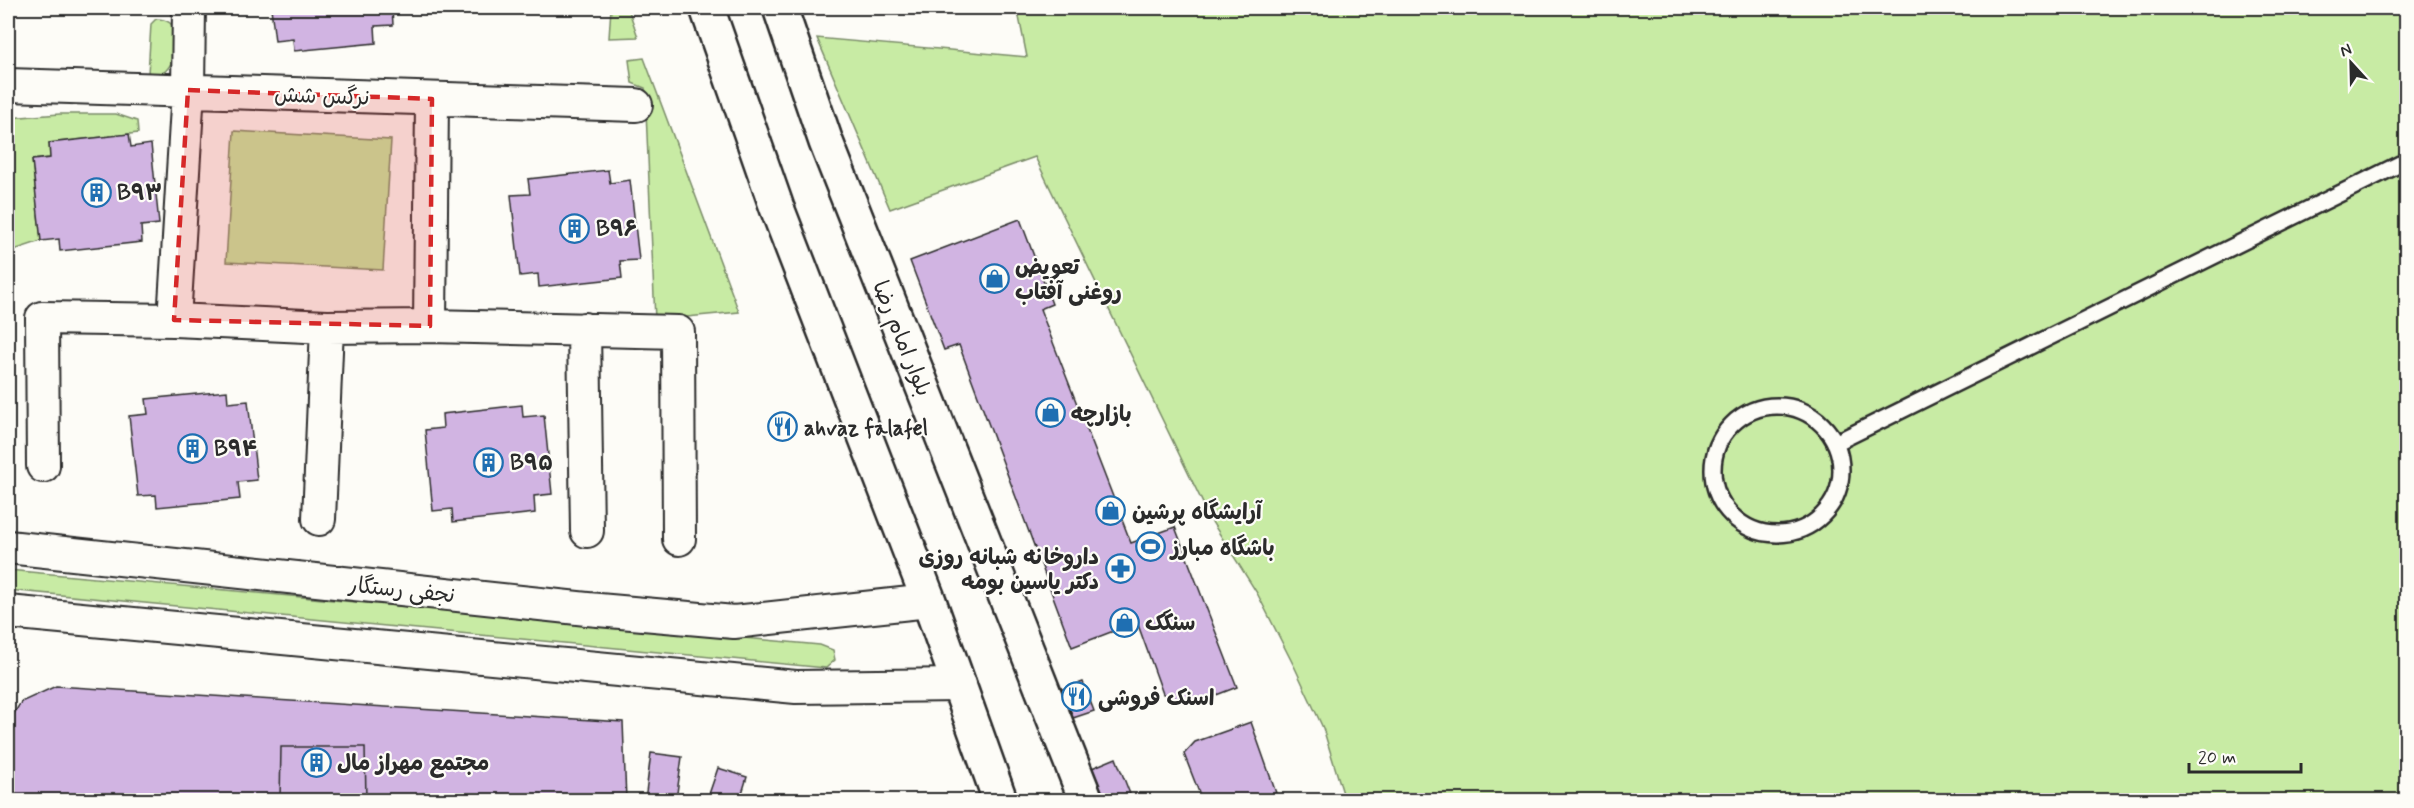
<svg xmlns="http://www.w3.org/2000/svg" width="2414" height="808" viewBox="0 0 2414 808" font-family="Mynerve,'Playpen Sans Arabic',sans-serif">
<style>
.green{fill:#c8eba4;stroke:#7a8b68;stroke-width:1.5}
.building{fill:#d1b4e2;stroke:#2b2b2b;stroke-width:1.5}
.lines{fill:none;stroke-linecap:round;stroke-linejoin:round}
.lane-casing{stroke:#2b2b2b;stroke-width:20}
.street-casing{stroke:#2b2b2b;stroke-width:36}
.secondary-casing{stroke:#2b2b2b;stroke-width:38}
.lane{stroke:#fdfcf7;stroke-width:15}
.street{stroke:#fdfcf7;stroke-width:32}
.secondary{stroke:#fdfcf7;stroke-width:33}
.marked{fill:#d62828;fill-opacity:0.2;stroke:#d62828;stroke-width:4.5;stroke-dasharray:12 8;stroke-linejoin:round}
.labels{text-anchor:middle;stroke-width:4.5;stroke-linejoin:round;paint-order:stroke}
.street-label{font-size:22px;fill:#2b2b2b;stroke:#fdfcf7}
.poi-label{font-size:22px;font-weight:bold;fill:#2b2b2b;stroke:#fdfcf7;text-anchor:start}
</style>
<rect width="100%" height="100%" fill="#fdfcf7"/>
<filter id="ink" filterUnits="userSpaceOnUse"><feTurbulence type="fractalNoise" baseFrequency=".0167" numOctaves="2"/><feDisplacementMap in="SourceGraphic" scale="12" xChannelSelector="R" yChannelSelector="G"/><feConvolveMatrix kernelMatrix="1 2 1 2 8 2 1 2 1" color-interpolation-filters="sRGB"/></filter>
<g filter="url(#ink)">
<!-- green -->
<path class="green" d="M611,8H628L638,37L609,38Z
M1027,8H2406V800H1345L1323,728L1295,668L1257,593L1212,522L1035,157L890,209L817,38L1027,57L1018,12Z
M156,19C161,19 166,20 170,23C178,30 179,83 148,74L151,24Z
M644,58L739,312L655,320L645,88L632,83L629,60Z
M60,114H116L137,121L138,133L49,143L50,158L32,160L41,241L8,252V118Z
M234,131L391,140L383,270L226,262Z
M8,570L820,645L833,650L835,660L826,668L8,590Z"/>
<!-- building -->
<path class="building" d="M271,8H392L393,25L375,26L376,43L294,51L293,39L275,41Z
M129,134L131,147L151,144L159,224L141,226L142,242L60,251L59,239L41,241L32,160L50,158L49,143Z
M608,170L610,183L630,180L639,260L620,261L622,278L539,287L538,274L520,276L511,195L530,194L528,179Z
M1020,219L1052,304L1040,309L1131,543L1175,527L1237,687L1193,704L1163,694L1137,622L1072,647L959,345L944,350L910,261Z
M227,391L228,403L248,401L257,480L238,482L240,499L157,507L156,495L138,496L129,416L148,414L146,399Z
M522,405L523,417L544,415L552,494L534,496L535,513L453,522L452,509L433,511L425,430L443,428L442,414Z
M1083,682L1094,711L1073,718L1063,689Z
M56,686L623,722L626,800H8V723L21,702Z
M1251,722L1276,793L1254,800H1202L1184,754L1195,742Z
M281,747H365L366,800H280Z
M651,753L682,757L676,800H645Z
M1116,758L1130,794L1116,800H1106L1092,768Z
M718,768L747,777L740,800H707Z"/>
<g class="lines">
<defs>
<path id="lane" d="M1713 470a64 64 0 1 1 128 0a64 64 0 1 1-128 0Z
M1835,443L2406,161"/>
<path id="street" d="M8,85L636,105
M174,320L188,90L189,8
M430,326L432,99
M584,329L587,531
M43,466L42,318L174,320L327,327L430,326L678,332L679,539
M319,519L327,327
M8,547L587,609L734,622L929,601
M8,612L796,687L960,685"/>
<path id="secondary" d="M707,8L777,208L929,601L1000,800
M780,8L826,142L1086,800"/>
</defs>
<!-- lane casing -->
<use href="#lane" class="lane-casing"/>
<!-- street casing -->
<use href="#street" class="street-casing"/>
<!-- secondary casing -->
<use href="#secondary" class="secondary-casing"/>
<!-- lane -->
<use href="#lane" class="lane"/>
<!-- street -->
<use href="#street" class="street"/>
<!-- secondary -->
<use href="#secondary" class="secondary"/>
</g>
</g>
<!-- marked area -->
<path class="marked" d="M188,90L432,99L430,326L174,320Z"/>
<!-- icons -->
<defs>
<symbol id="building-ring" viewBox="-11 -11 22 22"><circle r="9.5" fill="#fdfcf7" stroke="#1f6fb2" stroke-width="1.5"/><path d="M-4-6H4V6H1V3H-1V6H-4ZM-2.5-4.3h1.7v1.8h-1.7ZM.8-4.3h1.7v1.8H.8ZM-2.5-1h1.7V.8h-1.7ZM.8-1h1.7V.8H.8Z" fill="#1f6fb2"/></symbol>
<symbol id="shop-ring" viewBox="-11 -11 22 22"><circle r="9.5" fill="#fdfcf7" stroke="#1f6fb2" stroke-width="1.5"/><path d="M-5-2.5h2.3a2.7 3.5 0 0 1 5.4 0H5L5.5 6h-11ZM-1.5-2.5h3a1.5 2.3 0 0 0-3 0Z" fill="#1f6fb2"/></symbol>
<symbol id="restaurant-ring" viewBox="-11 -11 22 22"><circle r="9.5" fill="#fdfcf7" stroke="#1f6fb2" stroke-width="1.5"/><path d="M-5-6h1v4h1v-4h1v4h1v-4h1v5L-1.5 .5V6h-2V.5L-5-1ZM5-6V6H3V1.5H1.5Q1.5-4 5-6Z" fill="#1f6fb2"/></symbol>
<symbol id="stadium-ring" viewBox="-11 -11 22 22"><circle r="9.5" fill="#fdfcf7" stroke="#1f6fb2" stroke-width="1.5"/><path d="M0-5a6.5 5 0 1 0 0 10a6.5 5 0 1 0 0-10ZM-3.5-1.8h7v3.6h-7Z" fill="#1f6fb2"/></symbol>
<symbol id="pharmacy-ring" viewBox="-11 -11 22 22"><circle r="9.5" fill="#fdfcf7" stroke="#1f6fb2" stroke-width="1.5"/><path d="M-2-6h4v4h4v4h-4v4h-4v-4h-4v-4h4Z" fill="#1f6fb2"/></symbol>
</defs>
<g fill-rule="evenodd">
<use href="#building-ring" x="80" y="176" width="33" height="33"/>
<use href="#building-ring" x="558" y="212" width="33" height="33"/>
<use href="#shop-ring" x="978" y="262" width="33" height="33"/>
<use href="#shop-ring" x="1034" y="396" width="33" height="33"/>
<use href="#restaurant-ring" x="766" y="410" width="33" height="33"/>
<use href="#building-ring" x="176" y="432" width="33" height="33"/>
<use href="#building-ring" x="472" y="446" width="33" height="33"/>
<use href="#shop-ring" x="1094" y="494" width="33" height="33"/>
<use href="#stadium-ring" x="1134" y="530" width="33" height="33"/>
<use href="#pharmacy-ring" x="1104" y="552" width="33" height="33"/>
<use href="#shop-ring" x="1108" y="606" width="33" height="33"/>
<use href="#restaurant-ring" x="1060" y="680" width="33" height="33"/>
<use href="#building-ring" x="300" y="746" width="33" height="33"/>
</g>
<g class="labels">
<!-- street labels -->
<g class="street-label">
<text transform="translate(322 95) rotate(2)" y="8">نرگس شش</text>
<text transform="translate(903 338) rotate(68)" y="8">بلوار امام رضا</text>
<text transform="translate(402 589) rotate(6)" y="8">نجفی رستگار</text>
</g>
<!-- poi labels -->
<g class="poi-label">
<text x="117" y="200">B۹۳</text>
<text x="596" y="236">B۹۶</text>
<text x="1015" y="274">تعویض<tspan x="1015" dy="25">روغنی آفتاب</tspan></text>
<text x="1071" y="421">بازارچه</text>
<text x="804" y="435">ahvaz falafel</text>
<text x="214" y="456">B۹۴</text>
<text x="510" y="470">B۹۵</text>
<text x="1132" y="519">آرایشگاه پرشین</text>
<text x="1171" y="555">باشگاه مبارز</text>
<text x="1099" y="564" text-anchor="end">داروخانه شبانه روزی<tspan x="1099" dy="25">دكتر ياسين بومه</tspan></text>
<text x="1145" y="630">سنگک</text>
<text x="1098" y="705">اسنک فروشی</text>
<text x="337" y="770">مجتمع مهراز مال</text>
</g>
</g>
<!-- margin -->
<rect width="2414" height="808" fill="none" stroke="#fdfcf7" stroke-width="30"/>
<rect x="15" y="15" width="2384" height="778" fill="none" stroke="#2b2b2b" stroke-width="2" filter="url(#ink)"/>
<!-- north arrow -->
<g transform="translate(2351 63) rotate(338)" stroke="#fdfcf7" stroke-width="4.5" paint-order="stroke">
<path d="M0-4.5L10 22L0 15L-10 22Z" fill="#2b2b2b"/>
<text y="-9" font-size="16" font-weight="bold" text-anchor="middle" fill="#2b2b2b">N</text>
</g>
<!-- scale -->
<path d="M2189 763v9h112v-9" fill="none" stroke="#2b2b2b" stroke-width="3"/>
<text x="2198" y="763" font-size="18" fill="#2b2b2b" stroke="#fdfcf7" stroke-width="4.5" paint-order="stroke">20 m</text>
</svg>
